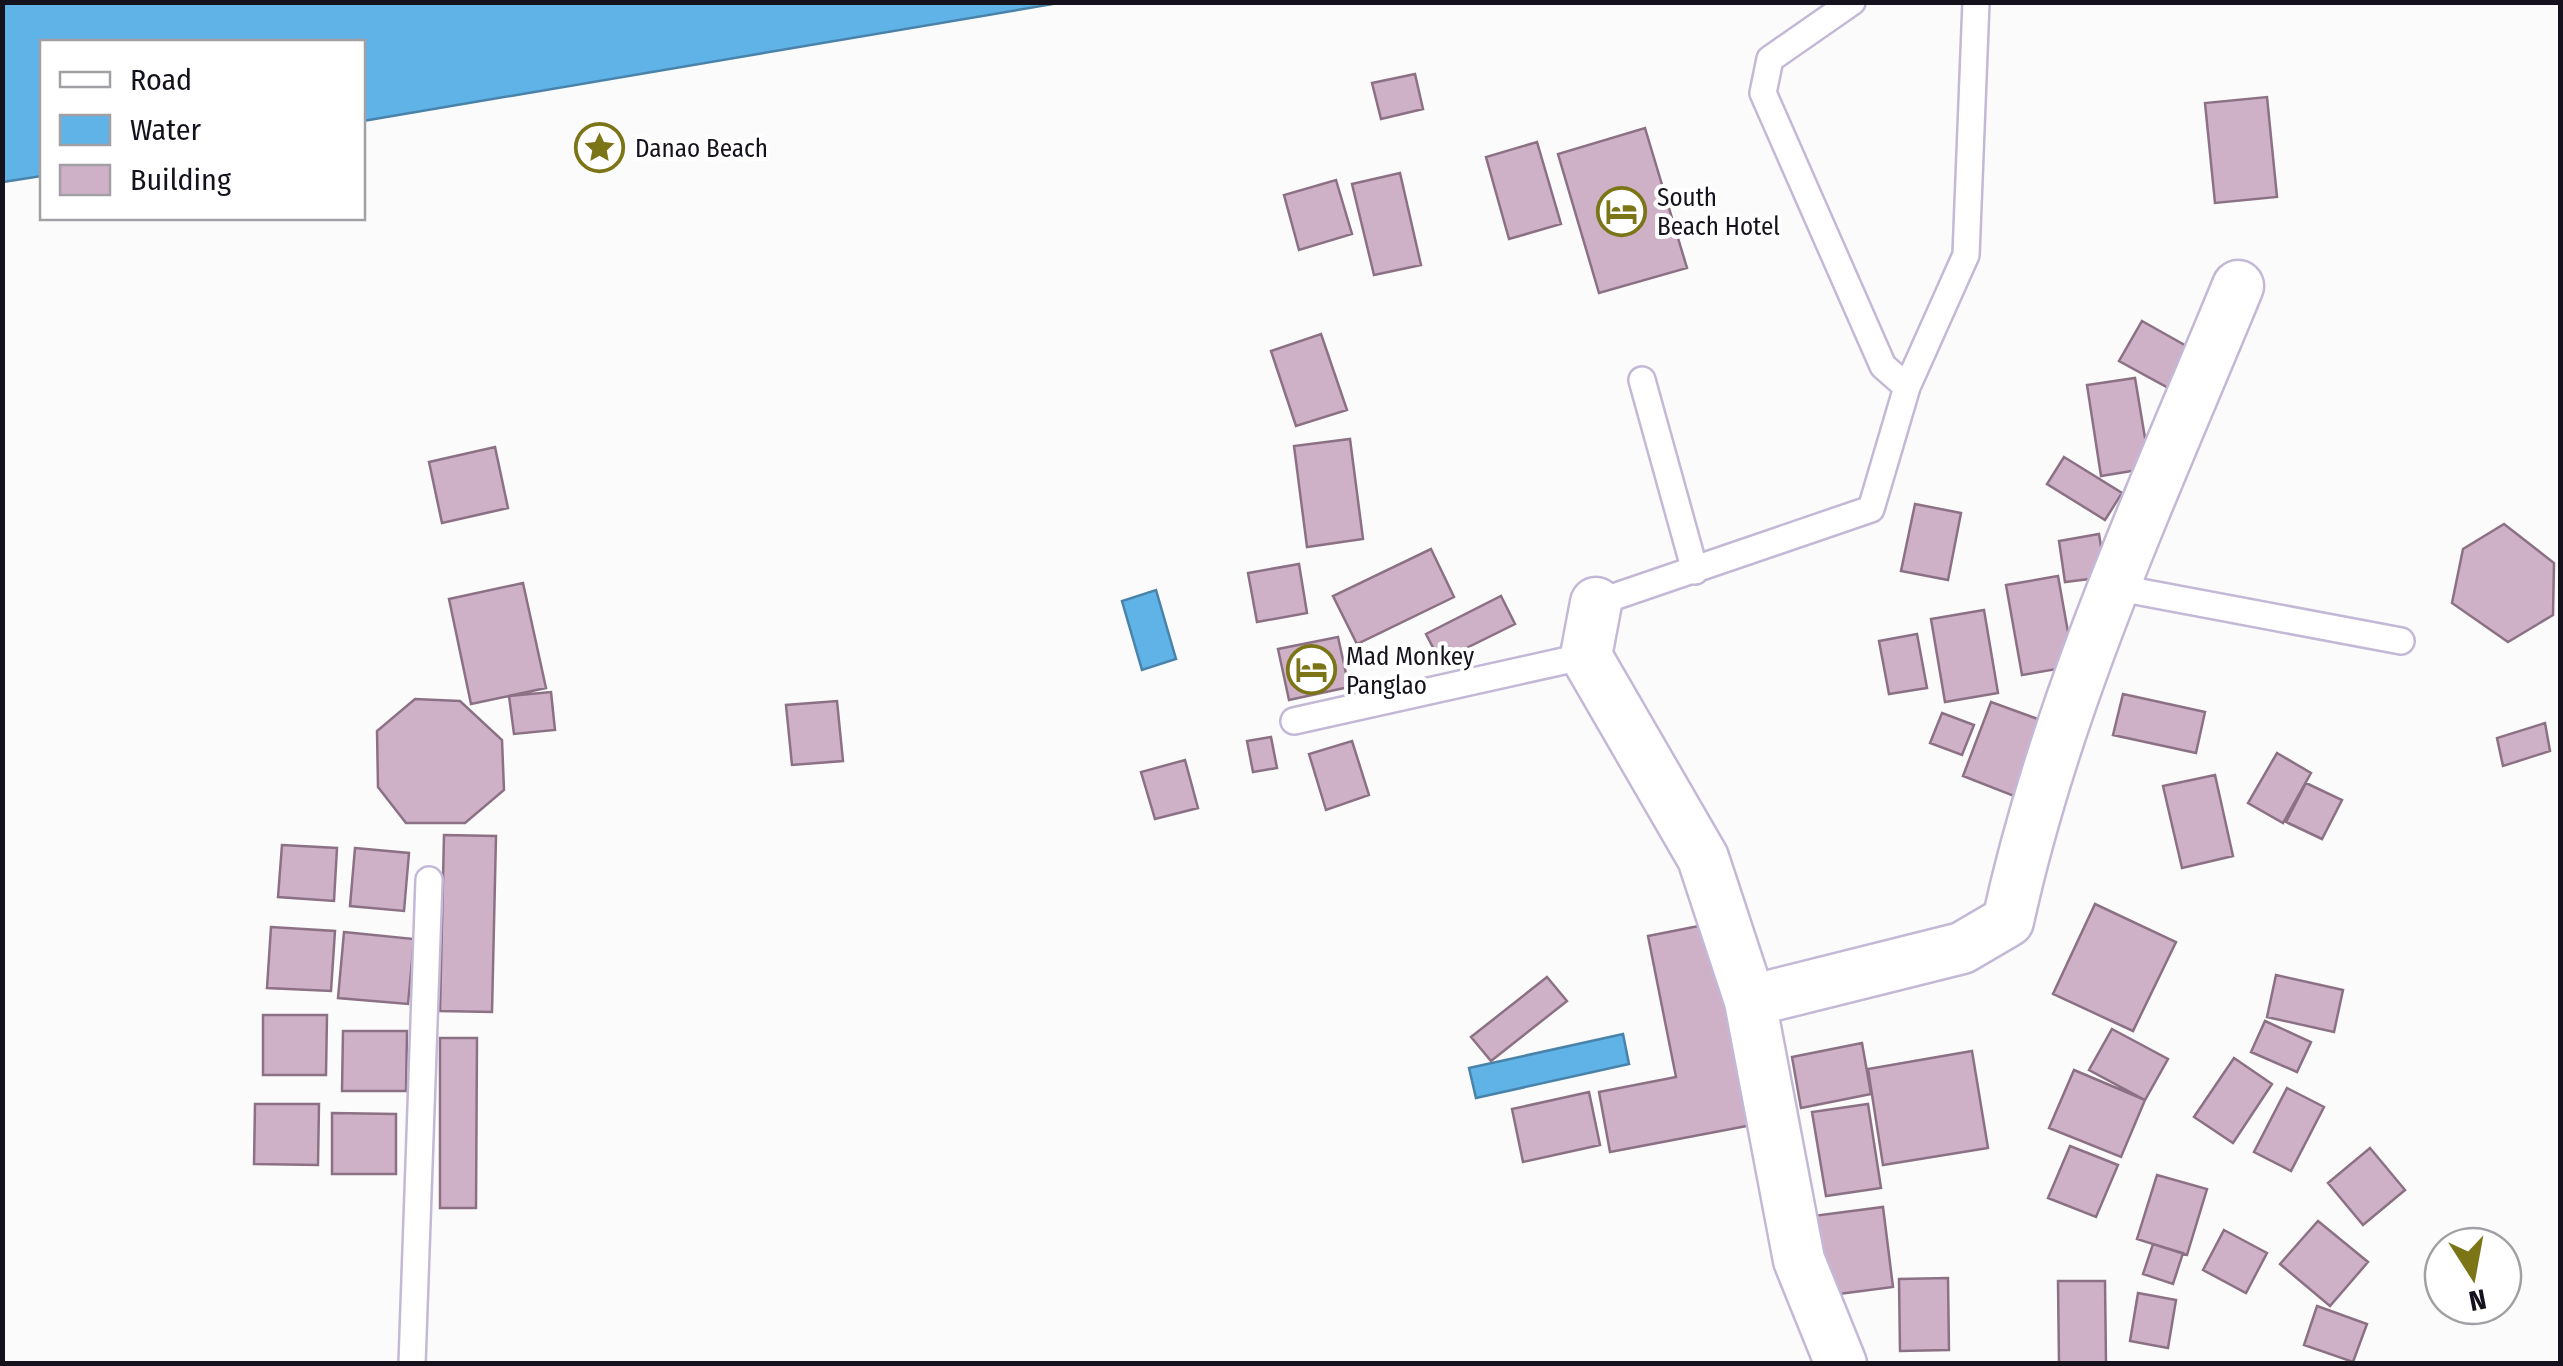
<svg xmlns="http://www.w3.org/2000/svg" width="2563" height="1366" viewBox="0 0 2563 1366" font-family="'Fira Sans Condensed',sans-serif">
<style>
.water{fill:#5fb3e7;stroke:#4983aa;stroke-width:2.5}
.building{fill:#ceb1c7;stroke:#8c7185;stroke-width:2.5}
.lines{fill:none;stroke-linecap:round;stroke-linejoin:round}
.lane-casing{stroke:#c4b8d7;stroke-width:30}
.street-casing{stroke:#c4b8d7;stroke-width:55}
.lane{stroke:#fff;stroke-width:25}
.street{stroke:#fff;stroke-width:50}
.labels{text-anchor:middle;stroke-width:8;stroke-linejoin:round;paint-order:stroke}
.poi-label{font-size:25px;fill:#16121d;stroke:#fff;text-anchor:start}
</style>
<rect width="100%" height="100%" fill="#fbfbfb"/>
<!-- water -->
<path class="water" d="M3,2H1059V3L363,121L362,42H42V176L3,182Z
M1156,590L1176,659L1142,670L1122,601Z
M1623,1034L1629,1064L1476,1098L1469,1068Z"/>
<!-- building -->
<path class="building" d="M1415,74L1423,109L1381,119L1372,83Z
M2267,97L2277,197L2215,203L2205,103Z
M1645,128L1687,268L1599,293L1558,154Z
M1537,142L1561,224L1509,239L1486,157Z
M1400,173L1421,265L1374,275L1352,184Z
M1336,180L1352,234L1299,250L1284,195Z
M2142,321L2197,352L2174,391L2119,361Z
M1321,334L1347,410L1296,426L1271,351Z
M2135,378L2150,468L2101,476L2087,385Z
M1350,439L1363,539L1307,547L1294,446Z
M495,447L508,508L442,523L429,462Z
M2064,457L2122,493L2105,520L2047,484Z
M1915,504L1961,513L1948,580L1901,571Z
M2504,524L2554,563L2553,615L2508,642L2452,603L2463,549Z
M2099,534L2106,577L2065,582L2059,541Z
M1431,549L1454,597L1357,644L1333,596Z
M1299,564L1307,613L1257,622L1248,573Z
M2058,576L2074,666L2022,675L2006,585Z
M523,583L546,688L471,704L449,599Z
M1501,596L1515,624L1440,661L1426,634Z
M1984,610L1998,693L1945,702L1931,619Z
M1917,634L1927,688L1889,694L1879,641Z
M1338,637L1349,687L1289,700L1278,649Z
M551,692L555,730L514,734L509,696Z
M2123,694L2205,712L2196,753L2113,735Z
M415,699L460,701L502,740L504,790L465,823H406L378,787L377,731Z
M837,701L843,761L792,765L786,705Z
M1991,702L2049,723L2019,798L1963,776Z
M1942,713L1974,725L1962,755L1930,743Z
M2545,723L2550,751L2503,766L2497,738Z
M1271,737L1277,768L1253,772L1247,741Z
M1352,741L1369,795L1326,810L1309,754Z
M2277,753L2311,773L2283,823L2248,803Z
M1185,760L1198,808L1155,819L1141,772Z
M2215,775L2233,856L2182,868L2163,786Z
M2306,783L2342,800L2322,839L2286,822Z
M444,835L496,836L492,1012L440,1011Z
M282,845L337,848L334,901L278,897Z
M355,848L409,853L404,911L350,906Z
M2095,904L2176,942L2133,1031L2053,994Z
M1714,923L1752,1125L1610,1152L1599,1092L1676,1077L1648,936Z
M271,927L335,931L331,991L267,988Z
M344,932L414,939L408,1004L338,998Z
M2276,975L2343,990L2334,1032L2267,1017Z
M1547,977L1567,1001L1491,1061L1471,1037Z
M263,1015H327L326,1075H263Z
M2265,1021L2311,1042L2297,1072L2251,1052Z
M2112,1029L2168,1059L2145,1100L2089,1070Z
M343,1031H407L406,1091H342Z
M440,1038H477L476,1208H440Z
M1862,1043L1871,1094L1801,1108L1792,1057Z
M1972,1051L1988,1148L1883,1165L1868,1069Z
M2234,1058L2272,1084L2233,1143L2194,1117Z
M2074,1070L2145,1100L2121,1157L2049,1128Z
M2287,1088L2324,1107L2291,1171L2254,1152Z
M1589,1092L1600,1145L1523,1162L1512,1109Z
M255,1104H319L318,1165L254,1164Z
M1868,1104L1881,1188L1826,1196L1812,1112Z
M332,1113L396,1114V1174H332Z
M2070,1146L2118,1165L2096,1217L2048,1198Z
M2370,1148L2405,1190L2363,1225L2328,1183Z
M2157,1175L2207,1189L2187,1255L2137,1239Z
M1883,1207L1893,1287L1823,1296L1813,1216Z
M2318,1221L2368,1262L2330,1306L2280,1264Z
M2224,1230L2267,1253L2246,1293L2203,1270Z
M2153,1244L2183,1253L2173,1284L2143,1274Z
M1948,1278L1949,1350L1900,1351L1899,1279Z
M2058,1281H2105L2106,1363L2059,1364Z
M2138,1293L2176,1300L2168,1348L2130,1341Z
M2317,1306L2367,1324L2353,1362L2304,1345Z"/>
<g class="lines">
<defs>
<path id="lane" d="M1852,2L1770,59L1763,93L1883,366L1907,387
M1642,380L1695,571
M2114,587L2401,641
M1596,603L1871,509L1907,387L1966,255L1976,2
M1294,721L1586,656
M412,1364L429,880"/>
<path id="street" d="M1596,603L1586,656L1703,858L1750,1001L1799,1260L1841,1364
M1750,1001L1962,948L2008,921C2056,701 2153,493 2238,286"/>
</defs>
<!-- lane casing -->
<use href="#lane" class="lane-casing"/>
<!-- street casing -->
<use href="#street" class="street-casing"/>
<!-- lane -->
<use href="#lane" class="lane"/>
<!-- street -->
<use href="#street" class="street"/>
</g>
<!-- icons -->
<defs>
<symbol id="sight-ring" viewBox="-11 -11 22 22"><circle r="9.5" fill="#fff" stroke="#7b7518" stroke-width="1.5"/><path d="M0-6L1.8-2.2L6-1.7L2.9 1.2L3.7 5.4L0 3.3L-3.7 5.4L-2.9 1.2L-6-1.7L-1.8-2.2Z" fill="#7b7518"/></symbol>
<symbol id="hotel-ring" viewBox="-11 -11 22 22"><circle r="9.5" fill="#fff" stroke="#7b7518" stroke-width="1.5"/><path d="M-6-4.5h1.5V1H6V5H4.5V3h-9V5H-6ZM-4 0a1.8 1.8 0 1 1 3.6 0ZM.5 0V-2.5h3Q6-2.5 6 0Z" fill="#7b7518"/></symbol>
</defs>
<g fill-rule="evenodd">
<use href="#sight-ring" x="572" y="120" width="55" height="55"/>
<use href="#hotel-ring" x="1594" y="184" width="55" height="55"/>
<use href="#hotel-ring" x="1284" y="642" width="55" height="55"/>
</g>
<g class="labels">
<!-- poi labels -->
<g class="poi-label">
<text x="635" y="157">Danao Beach</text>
<text x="1657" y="206">South<tspan x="1657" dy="29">Beach Hotel</tspan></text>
<text x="1346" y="665">Mad Monkey<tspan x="1346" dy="29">Panglao</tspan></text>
</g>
</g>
<!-- border -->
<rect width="2563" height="1366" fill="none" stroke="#16121d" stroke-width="10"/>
<!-- legend -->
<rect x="40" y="40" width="325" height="180" fill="#ffffff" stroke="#a2a0a5" stroke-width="2.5"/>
<rect x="60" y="72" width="50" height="15" fill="#ffffff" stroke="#a2a0a5" stroke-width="2.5"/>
<text x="130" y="90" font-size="30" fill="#16121d">Road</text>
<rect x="60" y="115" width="50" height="30" fill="#5fb3e7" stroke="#a2a0a5" stroke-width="2.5"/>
<text x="130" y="140" font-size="30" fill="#16121d">Water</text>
<rect x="60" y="165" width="50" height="30" fill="#ceb1c7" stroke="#a2a0a5" stroke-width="2.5"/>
<text x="130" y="190" font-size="30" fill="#16121d">Building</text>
<!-- north arrow -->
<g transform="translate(2473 1276) rotate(169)"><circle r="48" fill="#ffffff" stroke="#a2a0a5" stroke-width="2.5"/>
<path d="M0-8L18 38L0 25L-18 38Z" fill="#7b7518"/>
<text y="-15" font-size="28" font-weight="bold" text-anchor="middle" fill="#16121d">N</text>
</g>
</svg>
